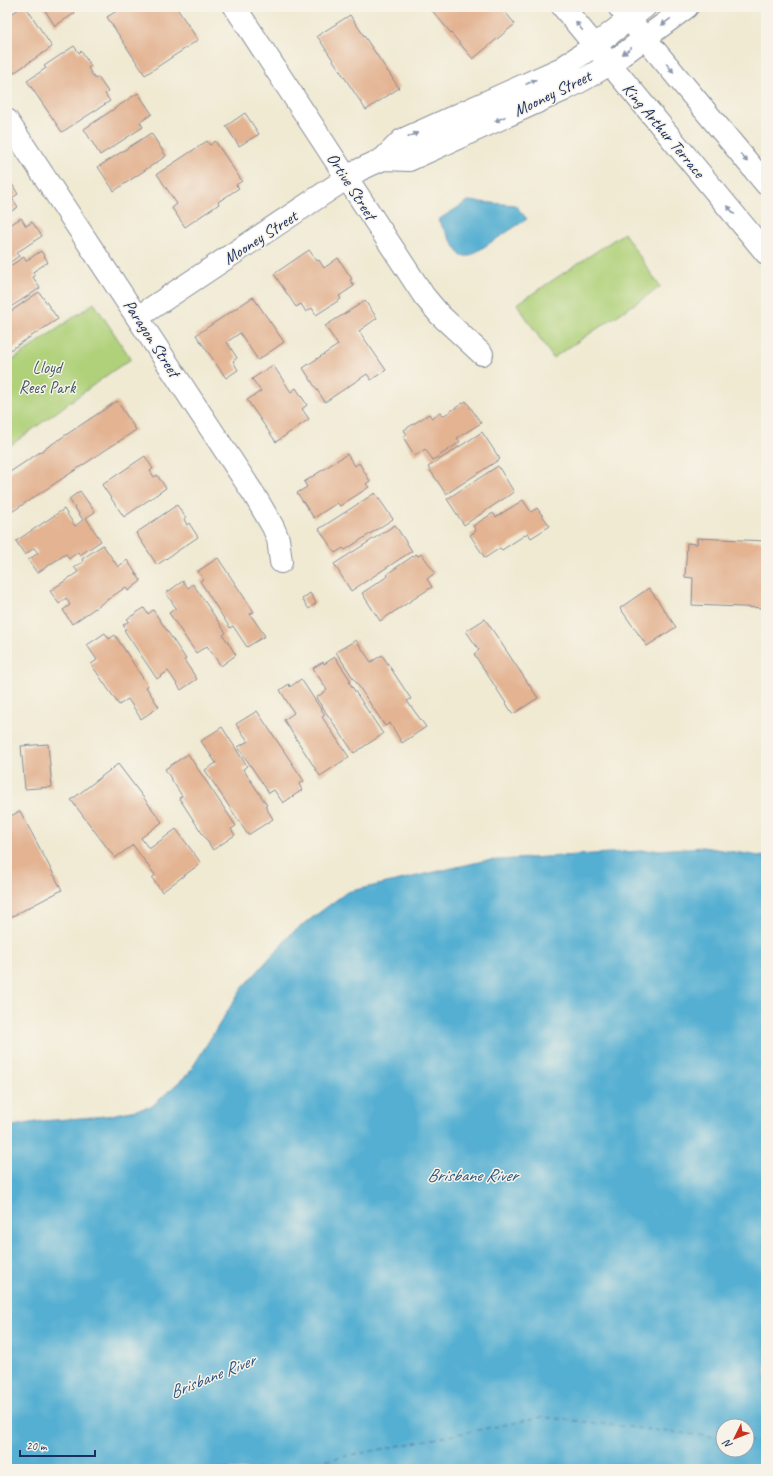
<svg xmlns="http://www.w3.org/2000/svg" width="773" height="1476" viewBox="0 0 773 1476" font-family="Caveat,sans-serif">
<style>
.green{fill:#b0d17a;stroke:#66806c}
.water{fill:#54afd2;stroke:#386f98;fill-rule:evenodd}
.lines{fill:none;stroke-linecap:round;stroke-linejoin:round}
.ferry{stroke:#2c5581;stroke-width:1;stroke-dasharray:5 4;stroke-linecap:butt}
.building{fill:#e3b392}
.street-casing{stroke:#868c98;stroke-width:24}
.street{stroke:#fff;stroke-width:22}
.oneway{fill:#8d97ae}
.labels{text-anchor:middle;stroke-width:3;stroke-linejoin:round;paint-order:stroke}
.street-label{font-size:17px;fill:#1b2f5e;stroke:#f7f3e8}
.park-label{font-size:17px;fill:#405865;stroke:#f7f3e8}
.water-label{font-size:18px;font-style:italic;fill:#2c5581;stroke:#f7f3e8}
</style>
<rect width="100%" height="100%" fill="#f7f3e8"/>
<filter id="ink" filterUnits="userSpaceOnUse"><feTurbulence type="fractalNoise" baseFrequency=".025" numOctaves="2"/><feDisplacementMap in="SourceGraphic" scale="8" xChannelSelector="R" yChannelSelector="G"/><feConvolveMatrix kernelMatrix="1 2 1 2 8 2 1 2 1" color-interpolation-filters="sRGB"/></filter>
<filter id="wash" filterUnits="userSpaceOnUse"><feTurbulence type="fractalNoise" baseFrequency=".012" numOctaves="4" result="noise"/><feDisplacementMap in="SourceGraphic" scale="16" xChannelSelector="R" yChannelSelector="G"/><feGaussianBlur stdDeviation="0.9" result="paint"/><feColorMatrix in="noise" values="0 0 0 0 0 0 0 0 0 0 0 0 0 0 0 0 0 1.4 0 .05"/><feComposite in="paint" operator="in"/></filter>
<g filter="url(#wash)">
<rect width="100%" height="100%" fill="#f0ead3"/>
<!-- green -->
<path class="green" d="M624,233L660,287L553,358L517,304Z
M94,303L131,359L114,370L7,448V364Z"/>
<!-- water -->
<path class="water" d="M468,201L515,205L527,219L470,256H461L438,220Z
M703,847L766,857V1469H7V1127L42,1121L106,1116L151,1107L189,1073L240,991L292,933L347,892L483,861ZM723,1426H747V1450H723Z"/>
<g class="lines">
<!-- ferry -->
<path class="ferry" d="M747,1441L766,1443
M282,1469L543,1417L723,1438"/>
</g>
<g id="blocks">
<!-- building -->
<path class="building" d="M22,7H26L52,47L12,74L7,67V17Z
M43,7H71L75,13L55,26Z
M123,7H176L198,40L145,75L107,17Z
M429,7H501L515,24L473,59Z
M350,15L399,88L366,110L317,36Z
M74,46L79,53L81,51L91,66L88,68L95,79L98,77L108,92L105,94L110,101L62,132L27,81L46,68L44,66Z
M138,93L152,114L140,122L143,127L100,155L84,129Z
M245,113L259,134L239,146L226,126Z
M151,133L166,156L114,191L98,167Z
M207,141L210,145L215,141L242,181L236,185L239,188L218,202L219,204L185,227L172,208L177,204L157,174Z
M10,181L18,194L12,198L18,207L7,214V183Z
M21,218L26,226L32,222L42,236L16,253L19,256L7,264V227Z
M309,250L317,261L319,260L324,268L338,258L352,279L350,280L354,286L339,296L341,299L316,315L312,308L306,312L301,304L296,307L274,274Z
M41,251L48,262L33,272L36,275L33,277L40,288L12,306L10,302L7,304V268L24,257L26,261Z
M39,292L58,319L7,352V314Z
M253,297L284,342L258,360L240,333L227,342L237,358L233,361L238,370L226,378L196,335Z
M365,301L377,318L359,331L386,370L371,380L367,374L325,402L303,368L338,345L325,326Z
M273,365L291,392L296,388L307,405L302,409L309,419L276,442L247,400L261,391L252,379Z
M117,401L136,430L7,515V474Z
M466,401L481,423L457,438L460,442L433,460L425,449L415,456L403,437L407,435L404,430L429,414L432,418L440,412L443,416Z
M482,432L500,459L446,494L428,467Z
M347,454L355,466L359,463L370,481L366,484L369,487L340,506L337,503L314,518L297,493L307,487L304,482Z
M145,456L153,469L150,471L154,477L157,475L166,488L124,517L102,485Z
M498,466L514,492L464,525L447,499Z
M80,491L95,512L86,518L101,541L80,555L78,552L69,559L66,554L37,573L28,560L38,553L34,548L25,555L16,541L64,509L75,526L83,520L69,499Z
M375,493L393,519L345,550L343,548L335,553L319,529Z
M523,500L531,512L537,508L550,526L531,538L528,533L502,550L500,548L485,558L470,535L476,531L473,526L493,513L496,517Z
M177,505L186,518L184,519L187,525L189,523L198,537L157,565L136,533Z
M395,525L412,551L351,591L334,564Z
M697,538L766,541V608L692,605L693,578L685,577L687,543L697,544Z
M103,545L118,567L127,560L141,581L128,591L126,587L72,624L63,610L70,605L68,601L66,598L59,604L50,591L78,572L74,567L83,562L82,559Z
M416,554L418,556L422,554L435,573L427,579L432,587L380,621L362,593L388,576L387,574Z
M218,558L254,612L250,614L265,636L247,647L233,626L230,628L200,581L203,579L198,571Z
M183,581L188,588L193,584L226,633L223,635L236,655L221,666L207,646L196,653L169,613L176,608L166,593Z
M649,588L676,627L647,646L620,608Z
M310,593L316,603L309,609L302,599Z
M144,608L148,614L153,610L186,659L184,660L197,679L181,690L168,671L157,679L124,630L126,629L123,625L129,621L127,619Z
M485,619L538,698L513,714L474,654L479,650L466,631Z
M105,633L109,639L115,635L148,686L146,687L159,707L141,719L128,699L119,705L91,664L97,660L87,645Z
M356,640L371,662L382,655L411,699L407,701L426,727L402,743L390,723L385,726L336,652Z
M335,657L351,681L349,682L383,734L354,753L316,698L327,690L313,668L323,662L324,664Z
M301,679L325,715L322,717L349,757L320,776L284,720L294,713L280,690L289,684L290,687Z
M257,711L304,781L299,784L302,790L283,803L274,790L269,793L238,747L248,741L236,724Z
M222,727L247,766L243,769L267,805L265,806L273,819L248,835L205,770L216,763L201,741Z
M48,744L52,787L25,789L21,746Z
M188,754L236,826L231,829L235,835L213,850L179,798L182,796L165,769Z
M118,764L162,822L141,838L149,849L176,829L201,863L162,892L152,878L155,875L133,845L115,858L71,800Z
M20,811L62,890L7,919V818Z"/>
</g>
</g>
<g filter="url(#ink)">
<use href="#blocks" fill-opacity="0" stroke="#868c98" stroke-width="1"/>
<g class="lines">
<defs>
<path id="street" d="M235,7L424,296L440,315L482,354
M563,7L766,253
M619,7L766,184
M7,120L255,496L273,527L278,539L281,562
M383,159L409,160L564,90L583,80L610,64L687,7
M138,317L359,170L383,159L402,140L562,68L594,46L645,7"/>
</defs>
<!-- street casing -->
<use href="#street" class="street-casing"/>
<!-- street -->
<use href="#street" class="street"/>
</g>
<!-- one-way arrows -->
<defs><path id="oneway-solid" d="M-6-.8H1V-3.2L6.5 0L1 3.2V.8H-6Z"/></defs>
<g class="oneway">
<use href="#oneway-solid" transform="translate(666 22) rotate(144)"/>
<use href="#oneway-solid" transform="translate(579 26) rotate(-129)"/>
<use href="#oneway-solid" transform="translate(627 51) rotate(143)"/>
<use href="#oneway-solid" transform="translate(670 68) rotate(50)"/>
<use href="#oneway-solid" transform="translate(531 82) rotate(-24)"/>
<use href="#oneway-solid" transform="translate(500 119) rotate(156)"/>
<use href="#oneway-solid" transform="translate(413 135) rotate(-25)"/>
<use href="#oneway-solid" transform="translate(744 158) rotate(50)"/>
<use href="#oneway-solid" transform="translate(731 210) rotate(-129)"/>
</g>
</g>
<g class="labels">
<!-- street labels -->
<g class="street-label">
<text transform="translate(552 93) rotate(-26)" y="6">Mooney Street</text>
<text transform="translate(664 130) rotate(50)" y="6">King Arthur Terrace</text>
<text transform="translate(352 186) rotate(57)" y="6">Ortive Street</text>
<text transform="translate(260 237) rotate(-33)" y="6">Mooney Street</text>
<text transform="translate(152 338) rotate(57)" y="6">Paragon Street</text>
</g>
<!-- park labels -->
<g class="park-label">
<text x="47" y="373">Lloyd<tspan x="47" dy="20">Rees Park</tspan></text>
</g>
<!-- water labels -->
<g class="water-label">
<text x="472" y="1181">Brisbane River</text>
<text transform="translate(212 1376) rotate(-22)" y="6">Brisbane River</text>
</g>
</g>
<!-- margin -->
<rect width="773" height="1476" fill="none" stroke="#f7f3e8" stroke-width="24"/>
<!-- north arrow -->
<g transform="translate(735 1438) rotate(227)"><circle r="19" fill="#f7f3e8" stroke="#9fa5b1"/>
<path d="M0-3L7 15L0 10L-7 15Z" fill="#c8321e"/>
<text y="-6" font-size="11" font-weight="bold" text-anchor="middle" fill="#1b2f5e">N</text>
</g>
<!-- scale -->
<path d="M20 1450v6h75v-6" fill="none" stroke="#1b2f5e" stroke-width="2"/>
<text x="26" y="1450" font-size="12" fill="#1b2f5e" stroke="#f7f3e8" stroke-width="3" paint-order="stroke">20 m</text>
</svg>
